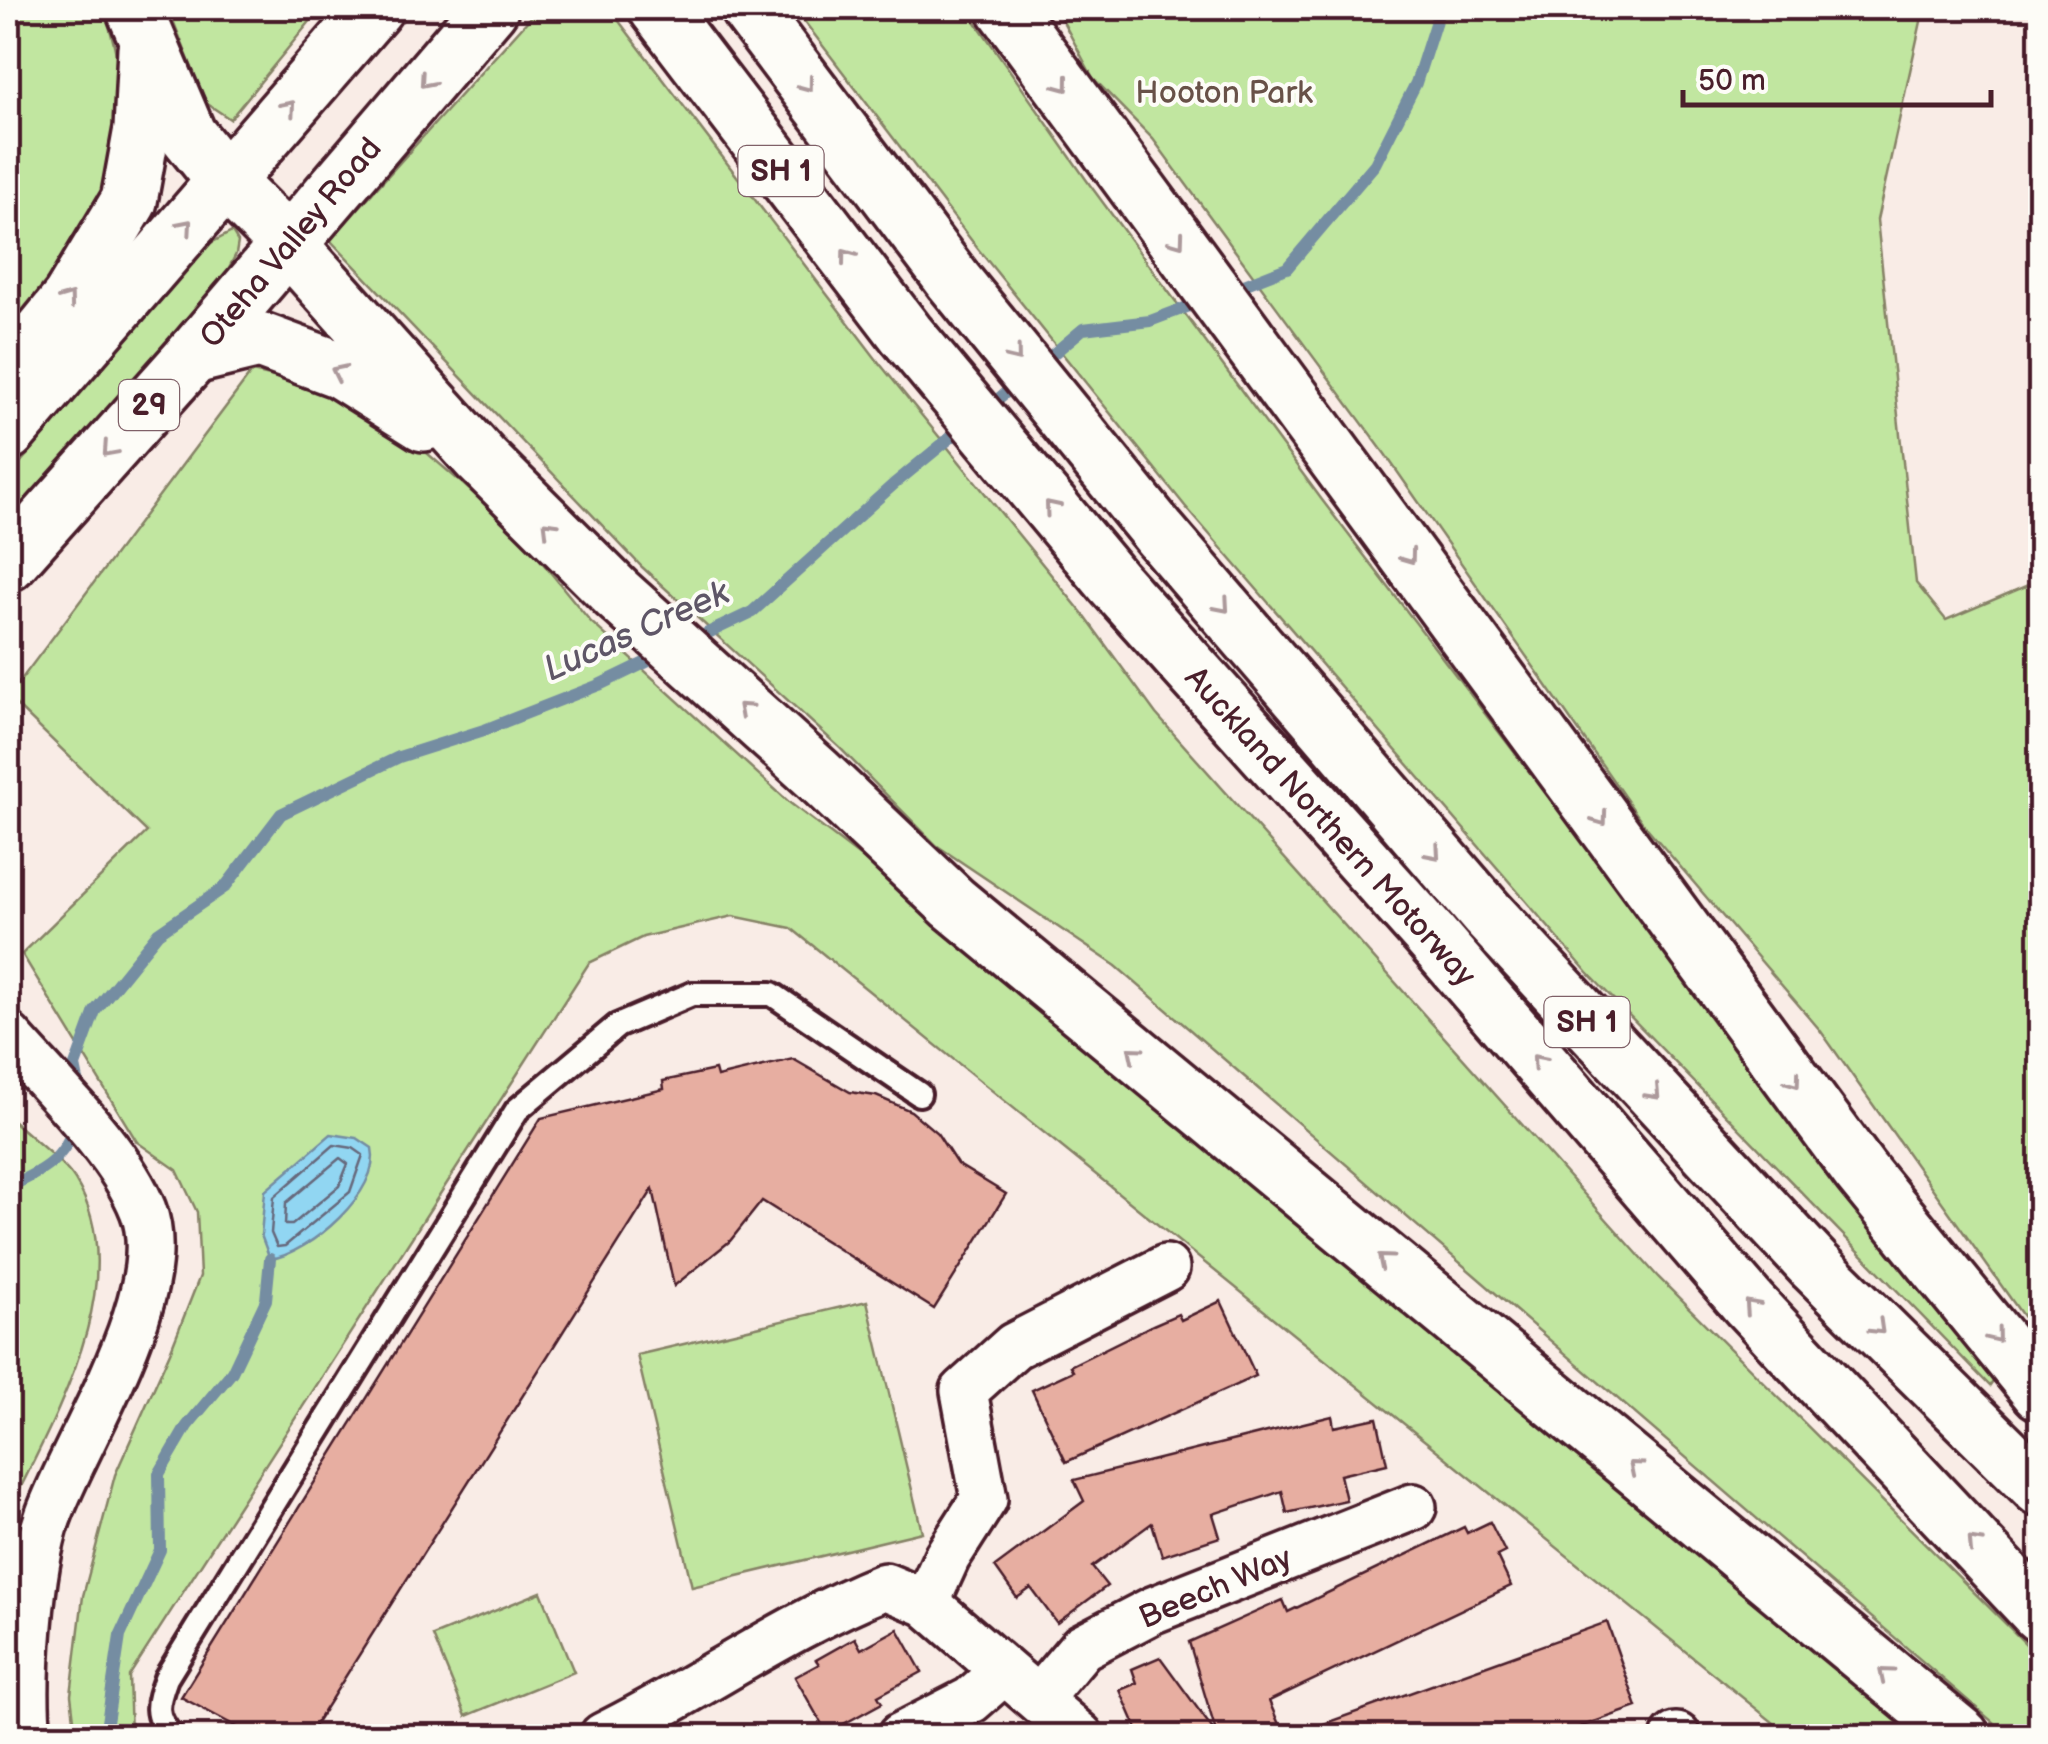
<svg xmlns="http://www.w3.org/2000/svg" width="2048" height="1744" viewBox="0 0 2048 1744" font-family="'Balsamiq Sans',sans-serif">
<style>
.green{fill:#c1e6a0;stroke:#868266;stroke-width:2.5}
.water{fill:#91d6f2;stroke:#758da2;stroke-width:2.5}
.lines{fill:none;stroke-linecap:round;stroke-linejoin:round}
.shore{stroke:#66687b;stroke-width:2.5}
.stream{stroke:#758da2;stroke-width:12}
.building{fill:#e7aea1;stroke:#4a1f2b;stroke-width:2.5}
.service-casing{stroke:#4a1f2b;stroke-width:30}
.minor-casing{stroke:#4a1f2b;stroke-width:52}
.primary-casing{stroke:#4a1f2b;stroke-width:62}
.motorway-casing{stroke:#4a1f2b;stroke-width:62}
.service{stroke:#fdfcf7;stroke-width:22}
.minor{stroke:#fdfcf7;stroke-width:45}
.primary{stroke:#fdfcf7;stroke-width:55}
.motorway{stroke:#fdfcf7;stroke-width:55}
.oneway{stroke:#ac999b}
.labels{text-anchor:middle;stroke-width:8;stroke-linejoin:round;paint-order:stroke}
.shield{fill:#fdfcf7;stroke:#806168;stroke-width:2.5}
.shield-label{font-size:30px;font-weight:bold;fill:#4a1f2b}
.park-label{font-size:32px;fill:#685148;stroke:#fdfcf7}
.street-label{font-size:32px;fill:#4a1f2b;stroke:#fdfcf7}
.water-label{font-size:35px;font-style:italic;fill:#5f5667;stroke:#fdfcf7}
</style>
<rect width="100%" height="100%" fill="#f9ece6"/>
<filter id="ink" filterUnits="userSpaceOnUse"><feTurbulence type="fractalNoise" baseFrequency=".01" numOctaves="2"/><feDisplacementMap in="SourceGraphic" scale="20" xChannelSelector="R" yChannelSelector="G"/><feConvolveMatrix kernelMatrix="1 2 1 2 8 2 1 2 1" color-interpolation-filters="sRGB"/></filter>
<g filter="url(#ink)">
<!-- green -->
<path class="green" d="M8,8H103C152,142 94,227 8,327Z
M168,8H321L230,119L206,103Z
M539,8H609L880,364L1083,614L1156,714L1658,1277L2040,1658V1736H2009L1116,966L936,845L840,748L642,567L330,240Z
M794,8H966L1090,185L1322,500L1875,1225L2000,1372L1990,1386L1588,973L1185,506L978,249Z
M1056,8H1924L1877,220L1916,583L1946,620L2040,580V1340L1820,1030L1642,822L1385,454L1233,248L1153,139L1093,78Z
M232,232L238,242L236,254L222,281L8,535V477L209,244Z
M252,372L339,391L427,453L514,528L591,622L790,803L919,901L1935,1736H1790L791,928L733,916L643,937L589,963L129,1676L131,1736H76L71,1695L83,1596L115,1475L170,1352L200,1276L197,1212L177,1170L137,1142L22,954L147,832L8,697Z
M8,1116C25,1133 63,1161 75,1180C137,1279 52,1422 8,1513Z
M867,1301L922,1532L692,1587L637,1355Z
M541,1592L574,1672L466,1716L433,1636Z"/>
<!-- water -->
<path class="water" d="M331,1134L357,1138L372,1148C382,1191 309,1254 270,1259L261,1235L265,1191Z"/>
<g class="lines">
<!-- shore -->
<path class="shore" d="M334,1145L353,1148L363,1155L350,1192L285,1246L277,1247L271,1233L274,1197Z
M340,1158L348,1164L339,1186L292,1225H285L286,1203Z"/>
<!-- stream -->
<path class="stream" d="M1231,290L1287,268L1375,164L1416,83L1440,8
M1040,365L1083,329L1150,321L1203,301
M986,409L1021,380
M689,642L752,612L894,484L966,425
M81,1095L75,1066L95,1011L158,933L225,887L281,814L399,757L484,730L599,685L661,655
M8,1187C39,1173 66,1160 74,1124
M105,1736L120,1636L160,1550L159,1474L187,1426L232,1372L266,1300L270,1259"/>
</g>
<!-- building -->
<path class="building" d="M793,1059L850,1092L876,1096L911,1111L937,1133L957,1164L1006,1194L934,1309L762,1201L730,1241L674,1286L653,1189L308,1736H254L181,1697L541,1118L664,1089L663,1081L715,1070L717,1077Z
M1221,1301L1256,1376L1066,1462L1032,1390L1073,1371L1070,1366L1153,1325L1178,1314L1181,1320Z
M1332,1416L1334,1427L1377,1418L1387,1464L1340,1475L1346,1500L1287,1513L1282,1491L1213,1514L1220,1537L1162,1556L1152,1523L1092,1567L1107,1586L1057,1623L1031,1588L1017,1598L995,1567L1084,1501L1074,1480Z
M1490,1522L1505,1552L1497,1556L1511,1586L1269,1701L1284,1736H1140L1120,1690L1137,1683L1132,1669L1160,1657L1217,1735L1189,1642L1283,1600L1288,1612L1464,1527L1467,1533Z
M1607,1622L1637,1707L1554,1736H1302L1301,1732Z
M898,1629L922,1672L878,1696L882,1703L827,1733L795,1677L819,1664L816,1660L855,1638L861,1649Z"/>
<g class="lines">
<defs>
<path id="service" d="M172,1736C152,1715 157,1703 166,1678L517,1110L617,1026L692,994H772L919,1094"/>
<path id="minor" d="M8,1036C50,1084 120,1151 143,1210C175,1291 76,1439 48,1517C30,1568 22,1682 28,1736
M926,1603L947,1557L984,1499L964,1391L1014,1346L1166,1268
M1039,1698L1082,1647L1153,1610L1413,1507
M603,1736C699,1689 785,1626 885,1586L926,1603L1080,1736
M901,1736L971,1700L1003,1672
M1675,1736H1677"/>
<path id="primary" d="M8,432L375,8
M8,563L193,356L490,8"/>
<path id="motorway" d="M134,8L188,135L225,181L287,243L481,459L617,594L817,774L953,903L1961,1736
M657,8L906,334L1113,582L1428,933L1749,1304L2040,1614
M748,8L953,280L1159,533L1487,914L1815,1266L2040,1488
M1005,8L1860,1171L2040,1392
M193,356L259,340L340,370L424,423
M8,375L70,299L129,201L142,129L146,48"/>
</defs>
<!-- service casing -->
<use href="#service" class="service-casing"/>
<!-- minor casing -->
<use href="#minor" class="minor-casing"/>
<!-- primary casing -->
<use href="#primary" class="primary-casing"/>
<!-- motorway casing -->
<use href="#motorway" class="motorway-casing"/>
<!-- service -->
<use href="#service" class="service"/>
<!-- minor -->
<use href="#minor" class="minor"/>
<!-- primary -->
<use href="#primary" class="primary"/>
<!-- motorway -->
<use href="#motorway" class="motorway"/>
</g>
<!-- one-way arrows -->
<defs><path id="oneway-chevron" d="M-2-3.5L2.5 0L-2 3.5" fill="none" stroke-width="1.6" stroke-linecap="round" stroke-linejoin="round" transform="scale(2.5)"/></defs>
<g class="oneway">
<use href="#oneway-chevron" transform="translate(426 81) rotate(131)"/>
<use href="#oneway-chevron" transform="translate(807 85) rotate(53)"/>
<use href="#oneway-chevron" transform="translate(1063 85) rotate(53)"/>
<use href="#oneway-chevron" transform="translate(289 107) rotate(-49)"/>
<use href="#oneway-chevron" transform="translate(186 226) rotate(-49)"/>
<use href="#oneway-chevron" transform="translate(1178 241) rotate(54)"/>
<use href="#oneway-chevron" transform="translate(847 256) rotate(-127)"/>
<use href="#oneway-chevron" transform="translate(68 299) rotate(-54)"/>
<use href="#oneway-chevron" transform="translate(1015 355) rotate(51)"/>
<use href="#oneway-chevron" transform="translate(338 372) rotate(-154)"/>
<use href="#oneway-chevron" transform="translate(109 450) rotate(132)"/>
<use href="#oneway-chevron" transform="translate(1051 507) rotate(-130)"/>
<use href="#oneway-chevron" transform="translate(549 527) rotate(-135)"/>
<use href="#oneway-chevron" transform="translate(1409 557) rotate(54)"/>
<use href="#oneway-chevron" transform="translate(1223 606) rotate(49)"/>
<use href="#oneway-chevron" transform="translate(744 709) rotate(-138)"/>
<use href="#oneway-chevron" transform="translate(1601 819) rotate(54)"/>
<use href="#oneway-chevron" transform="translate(1434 853) rotate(49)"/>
<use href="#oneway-chevron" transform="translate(1134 1053) rotate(-140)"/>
<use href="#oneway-chevron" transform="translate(1538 1061) rotate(-131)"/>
<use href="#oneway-chevron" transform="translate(1794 1081) rotate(54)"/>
<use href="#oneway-chevron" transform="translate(1654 1093) rotate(47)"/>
<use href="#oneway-chevron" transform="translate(1384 1260) rotate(-140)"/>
<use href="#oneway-chevron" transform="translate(1751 1306) rotate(-132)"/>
<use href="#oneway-chevron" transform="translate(1878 1328) rotate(44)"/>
<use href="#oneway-chevron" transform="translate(1995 1336) rotate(51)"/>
<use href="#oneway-chevron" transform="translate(1635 1467) rotate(-140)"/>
<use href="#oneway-chevron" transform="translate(1974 1543) rotate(-133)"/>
<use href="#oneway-chevron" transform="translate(1885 1674) rotate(-140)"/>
</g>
</g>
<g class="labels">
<!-- shield labels -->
<g class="shield">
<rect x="738.5" y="146" width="85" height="50" rx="8"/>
<rect x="119" y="380" width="60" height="50" rx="8"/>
<rect x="1544.5" y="997" width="85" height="50" rx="8"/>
</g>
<g class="shield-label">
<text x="781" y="181">SH 1</text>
<text x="149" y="415">29</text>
<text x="1587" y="1032">SH 1</text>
</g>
<!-- park labels -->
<g class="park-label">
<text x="1224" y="103">Hooton Park</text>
</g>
<!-- street labels -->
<g class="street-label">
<text transform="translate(290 242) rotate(-50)" y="11">Oteha Valley Road</text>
<text transform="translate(1331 826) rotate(48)" y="11">Auckland Northern Motorway</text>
<text transform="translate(1215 1587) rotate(-23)" y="11">Beech Way</text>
</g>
<!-- water labels -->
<g class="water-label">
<text transform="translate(636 630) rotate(-24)" y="12">Lucas Creek</text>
</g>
</g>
<!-- margin -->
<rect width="2048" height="1744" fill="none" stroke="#fdfcf7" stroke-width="40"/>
<rect x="20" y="20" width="2008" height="1704" fill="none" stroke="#4a1f2b" stroke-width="4" filter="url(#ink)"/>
<!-- scale -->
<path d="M1683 90v15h308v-15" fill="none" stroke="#4a1f2b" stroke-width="5"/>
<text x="1698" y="90" font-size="30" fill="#4a1f2b" stroke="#fdfcf7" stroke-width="8" paint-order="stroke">50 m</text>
</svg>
